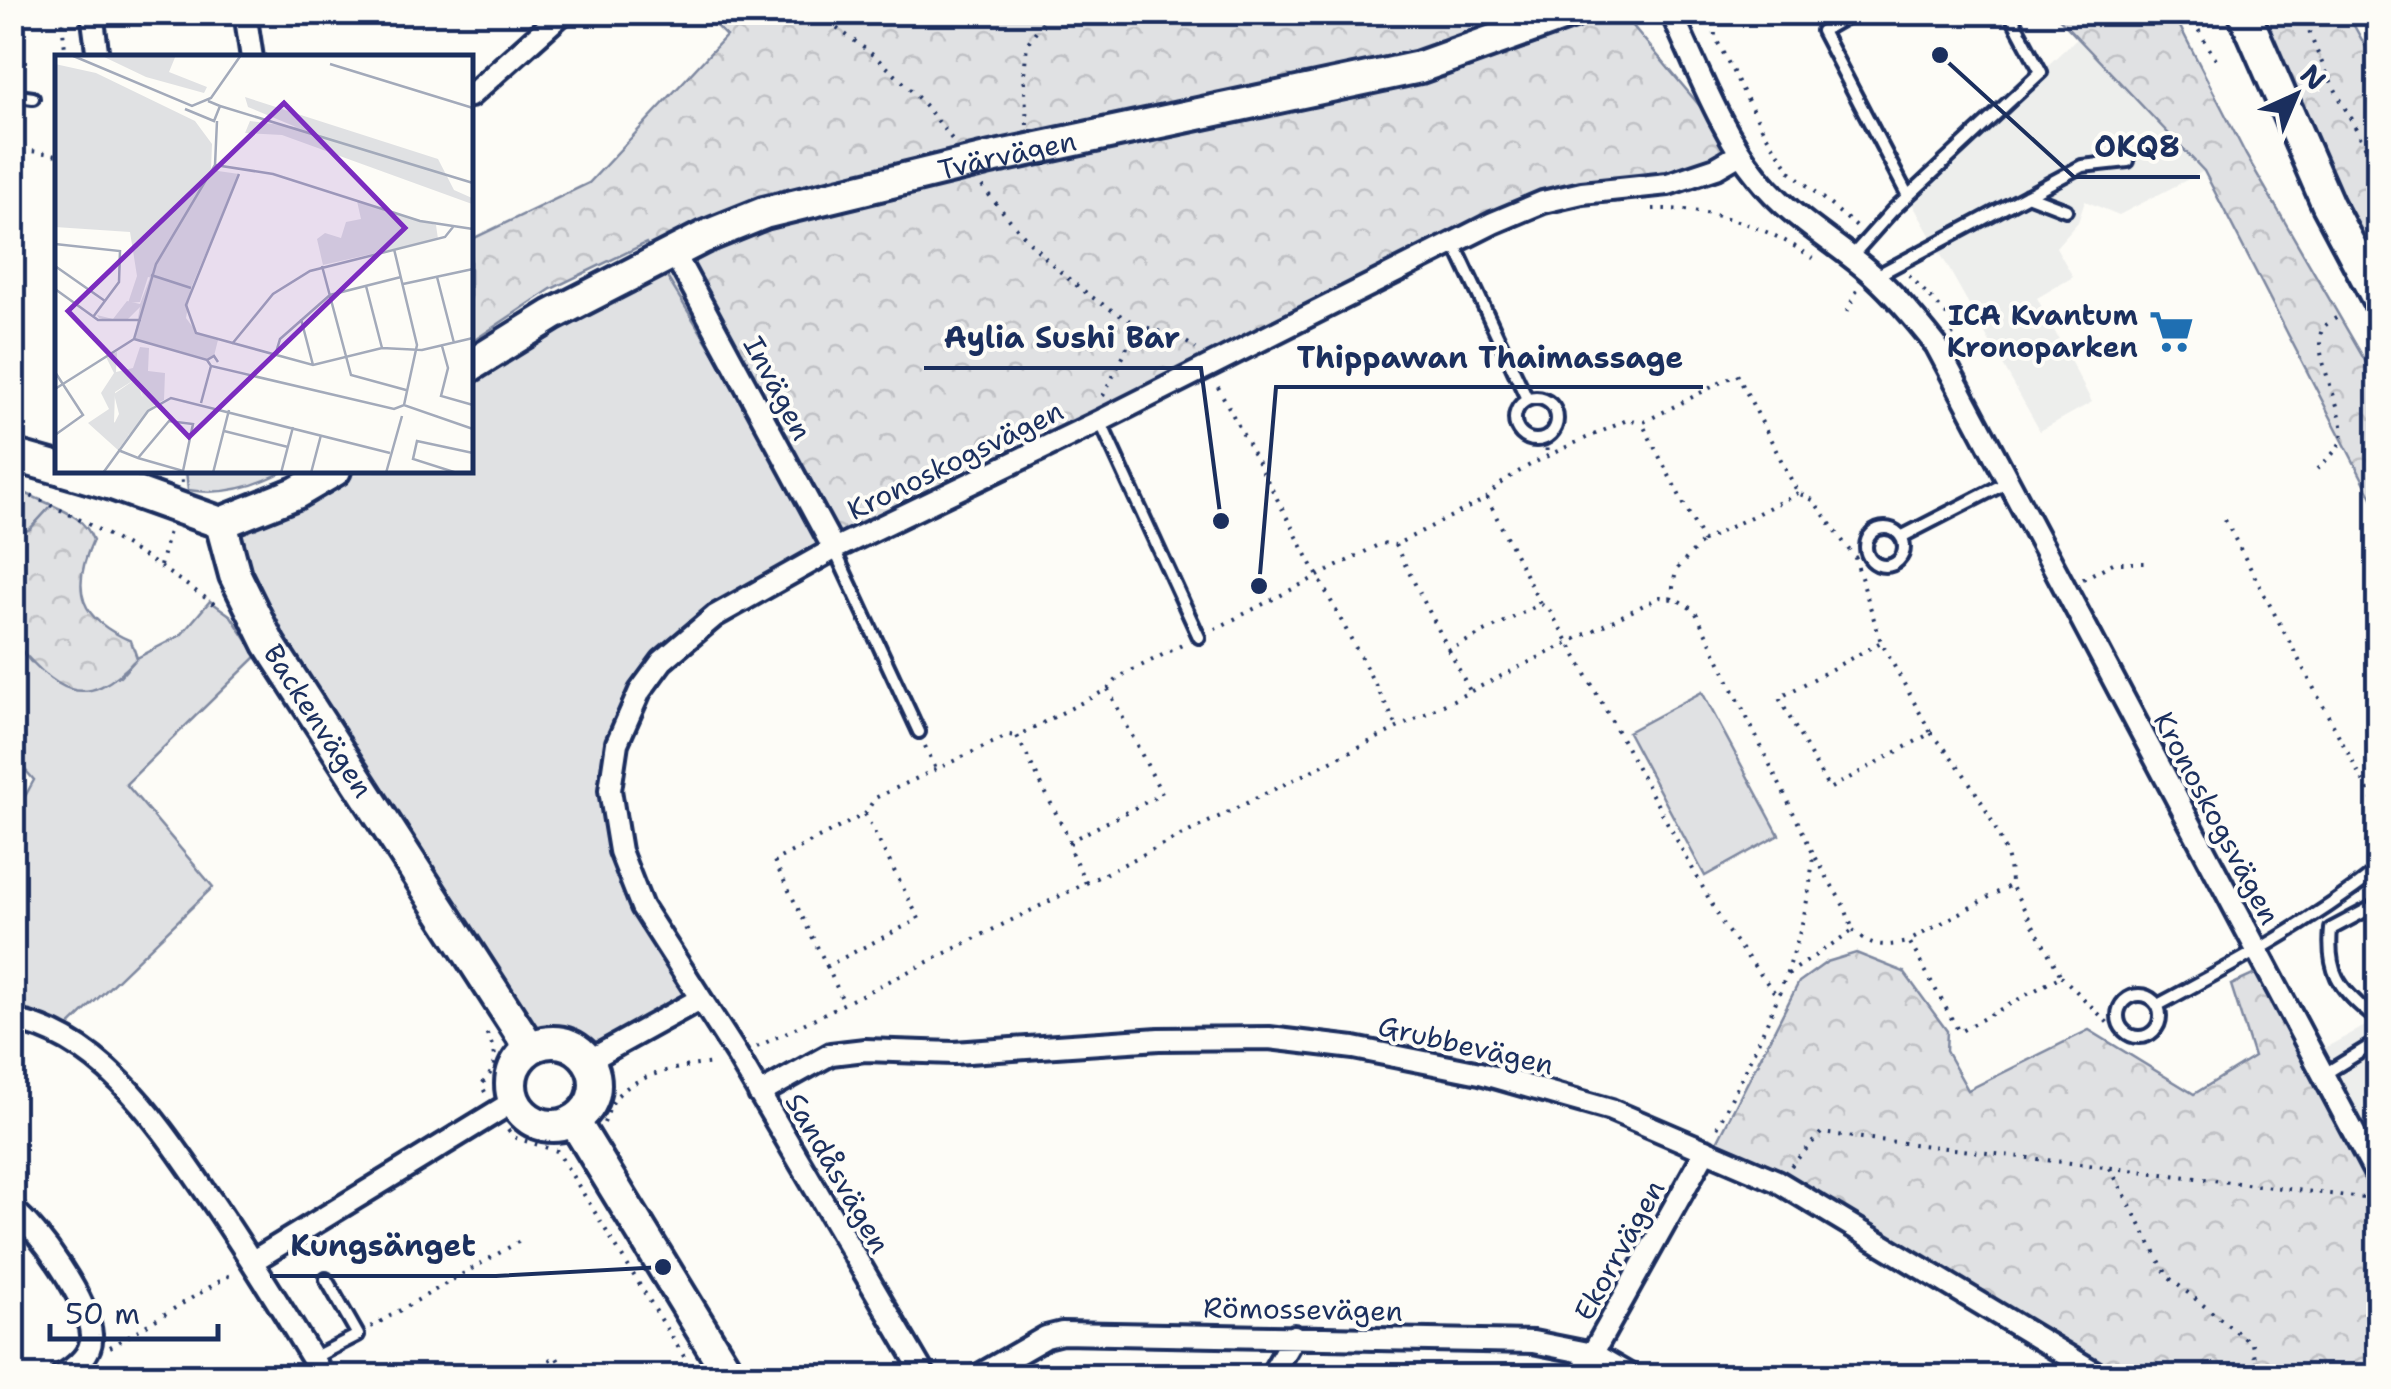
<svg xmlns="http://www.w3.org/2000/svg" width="2391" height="1389" viewBox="0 0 2391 1389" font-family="'Shantell Sans',sans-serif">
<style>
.built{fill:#edeeec}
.green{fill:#e0e1e3;stroke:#7e88a0;stroke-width:2.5}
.forest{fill:url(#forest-crowns);stroke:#7e88a0;stroke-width:2.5}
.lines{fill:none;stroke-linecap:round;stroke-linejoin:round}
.lane-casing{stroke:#1b2f5e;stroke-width:18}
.street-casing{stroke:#1b2f5e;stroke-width:28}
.secondary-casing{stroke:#1b2f5e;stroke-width:38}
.path{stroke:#1b2f5e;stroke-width:4;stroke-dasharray:2.5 8;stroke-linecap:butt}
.lane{stroke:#fdfcf7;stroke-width:10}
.street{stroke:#fdfcf7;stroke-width:20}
.secondary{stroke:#fdfcf7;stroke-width:30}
.labels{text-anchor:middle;stroke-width:8;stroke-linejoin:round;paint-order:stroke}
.street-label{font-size:28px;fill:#1b2f5e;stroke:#fdfcf7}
.poi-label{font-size:28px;font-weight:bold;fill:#1b2f5e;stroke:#fdfcf7;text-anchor:end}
.inset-road{fill:none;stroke:#a3aaba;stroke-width:2.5}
.view{fill:#7b2cbf;fill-opacity:0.15;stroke:#7b2cbf;stroke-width:5}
.inset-edge{fill:none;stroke:#1b2f5e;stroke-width:5}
.leader{fill:none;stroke:#1b2f5e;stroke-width:4}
.callout-dot{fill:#1b2f5e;stroke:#fdfcf7;stroke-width:4}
.callout-label{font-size:30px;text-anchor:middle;font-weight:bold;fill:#1b2f5e;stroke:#fdfcf7;stroke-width:8;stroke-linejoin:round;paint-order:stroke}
</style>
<defs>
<pattern id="forest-crowns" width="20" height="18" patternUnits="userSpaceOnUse" patternTransform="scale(2.5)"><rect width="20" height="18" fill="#e0e1e3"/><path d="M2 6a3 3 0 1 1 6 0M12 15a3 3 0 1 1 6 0" fill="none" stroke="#c0c1c5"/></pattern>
</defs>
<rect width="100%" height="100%" fill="#fdfcf7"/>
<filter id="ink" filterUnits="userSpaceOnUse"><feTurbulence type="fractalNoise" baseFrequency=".01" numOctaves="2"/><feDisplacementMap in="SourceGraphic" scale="20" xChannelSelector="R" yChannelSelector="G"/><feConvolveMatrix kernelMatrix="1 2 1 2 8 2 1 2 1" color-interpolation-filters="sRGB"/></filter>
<g filter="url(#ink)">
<!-- built -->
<path class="built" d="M2077,38L2204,171L2119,215L2085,201L2078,222L2056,247L2073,277L2037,298L2092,402L2040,431L1908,196Z
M2378,1019V1178L2312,1055Z"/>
<!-- green -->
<path class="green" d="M674,253L834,549L684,640L628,716L614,832L700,999L588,1061C570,1043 554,1038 530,1048L269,644L221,523L335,470H470V344L552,315Z
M186,470H286C255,487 223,496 188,490Z
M13,488L52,505L30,529L13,538Z
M210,601L231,616L257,656L126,784L213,887L59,1036L13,1020L12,820L34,780L13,756V641L31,662L120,677L137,658L181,635Z
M1702,692L1779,835L1705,876L1628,732Z"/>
<!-- forest -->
<path class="forest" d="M703,13H1622L1740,154L1716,168L1543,202L834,549L646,243L551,289L470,343V240L589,183L726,36Z
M2054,13H2173L2246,155L2378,383V509L2204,171Z
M2244,13H2347L2378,69V299Z
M52,505C70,513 86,521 93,540C70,591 80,619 131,641L137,658C83,716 56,689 13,641V538L30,529Z
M1856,953L1904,972L1947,1031L1946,1051L1968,1090L2089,1030L2194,1094L2254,1057L2231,985L2266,969L2378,1178V1376H2109L1717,1142L1799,982L1827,962Z"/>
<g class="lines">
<defs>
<path id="lane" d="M1855,12L1822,31L1908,196
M12,95L33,98
M2027,195L2066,210
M1454,243L1527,399
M1851,257L1893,210L2041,72L2009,12
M1876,276L2082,166L2128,161
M1515 419a21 21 0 1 1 42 0a21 21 0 1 1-42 0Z
M1100,421L1199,637
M1866 547a19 19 0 1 1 38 0a19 19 0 1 1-38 0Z
M1901,537L2008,482
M834,549L919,732
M2378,904L2331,929C2327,971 2338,988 2370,1014L2378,1010
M2118 1016a21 21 0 1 1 42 0a21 21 0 1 1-42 0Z
M2158,1005C2235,964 2309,924 2378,870
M2323,1075L2378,1041
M313,1358L358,1335L326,1279"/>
<path id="street" d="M92,12L98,58
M245,12L252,58
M1671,12C1696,65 1720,131 1757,176C1791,219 1835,241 1874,276C1897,297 1917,321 1936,345L2378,1178
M470,96L564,12
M674,253L834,549
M12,1020C105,1036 163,1131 212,1201C251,1258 287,1317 323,1376
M588,1061L700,999
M759,1094L831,1054L865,1050L954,1053L1159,1039L1269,1038L1354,1048L1480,1073L1611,1110L1777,1181L2101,1376
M12,1209C39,1230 89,1301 91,1335C93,1354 76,1367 61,1376
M253,1261L514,1101
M925,1376L737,1055L642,907L620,851L610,790L617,743L640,691L662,661L715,616L834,549L1100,421L1493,223L1543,202L1582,193L1668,184L1716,168L1740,154
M978,1376L1046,1337L1062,1333L1533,1342L1593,1354L1631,1376
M1271,1376L1294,1336
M1580,1376L1706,1150"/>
<g id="secondary">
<path d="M2244,12L2328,205L2378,299"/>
<path id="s1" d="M470,366L552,315L704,237L764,213L986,159L1420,67L1573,12"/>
<path d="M12,455L58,468"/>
<path d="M64,470L112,484L221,523"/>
<path id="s2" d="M221,523L235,575L269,644L530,1048"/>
<path d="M221,523L296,493L335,470"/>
<circle cx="553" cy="1084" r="42"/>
<path d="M574,1121L730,1376"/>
</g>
</defs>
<!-- lane casing -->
<use href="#lane" class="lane-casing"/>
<!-- street casing -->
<use href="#street" class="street-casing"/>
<!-- secondary casing -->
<use href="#secondary" class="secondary-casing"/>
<!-- path -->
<path class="path" d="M61,12L66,58
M810,12C868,45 915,88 954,142
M832,12L838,27
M1714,12L1715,37L1763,130L1791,172L1858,228
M2188,12L2219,65
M2303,12C2320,73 2355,119 2378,175
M1027,125L1024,74L1027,44L1049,12
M12,148L58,155
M982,186C1024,239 1065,284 1125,318C1147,331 1176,332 1196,349
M1653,209C1709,207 1771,227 1817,261
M1909,275L1961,330L1952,335
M1847,312L1857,290
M1218,387L1398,728
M1103,396L1126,351L1132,322
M1546,438L1547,458
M2317,469C2326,460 2338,451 2342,438C2348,416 2311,355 2322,330C2325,323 2335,319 2341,315
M181,470L182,484
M12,488C92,521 150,559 220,608
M1798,493L1703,541L1642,423L1737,374L1798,493L1813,500L1855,558L1881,642L1931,733L1829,789L1779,698L1881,642
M1487,498L1540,604L1449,650L1395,545L1487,498C1509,467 1592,437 1629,419L1642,423
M2225,520L2378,810
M1855,558L1866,552
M160,566L169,531
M2083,579L2113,563H2146
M1671,599L1676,570L1703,541
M1541,604L1550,611L1569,643L1725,928L1778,997
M1215,629L1382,543L1395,545
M1449,650L1470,691
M1108,689L1162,794L1070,841L1017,736L1108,689L1119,677L1184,644
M1931,733C1963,767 2011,839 2011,885L2061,976L1959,1032L1909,941L2011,885
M925,746L936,769
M865,814L919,919L827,966L774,861L865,814L875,798L1009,735L1016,736
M1070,842V850L1086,883
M1853,930C1871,947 1883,947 1907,942
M827,966L844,1003
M1788,974L1853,930L1845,908L1813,853
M2061,976L2109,1024L2120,1026
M757,1047L1660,597L1678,600L1695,611L1813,853C1807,954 1758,1042 1715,1132
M485,1092L481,1085C501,1063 497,1055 485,1030
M604,1123C608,1113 611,1102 618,1095C641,1072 685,1066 715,1063
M508,1130L513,1137L557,1151L696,1376
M1791,1166L1821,1133L2372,1199
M2110,1168L2168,1277L2252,1344L2259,1376
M12,1260L26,1252
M371,1327L525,1238
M110,1347L235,1272
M522,1376L556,1356L567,1376"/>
<!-- lane -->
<use href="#lane" class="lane"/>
<!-- street -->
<use href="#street" class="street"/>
<!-- secondary -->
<use href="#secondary" class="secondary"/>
</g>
</g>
<!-- icons -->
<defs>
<symbol id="supermarket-bare" viewBox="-9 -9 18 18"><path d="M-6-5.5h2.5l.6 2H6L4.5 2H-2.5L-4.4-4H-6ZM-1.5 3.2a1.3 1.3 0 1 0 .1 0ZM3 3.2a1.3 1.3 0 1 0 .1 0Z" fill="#1f6fb2" stroke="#fdfcf7" stroke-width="2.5" paint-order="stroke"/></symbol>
</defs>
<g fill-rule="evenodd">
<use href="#supermarket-bare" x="2140" y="300" width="63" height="63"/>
</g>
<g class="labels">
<!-- street labels -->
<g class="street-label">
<text dy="10" stroke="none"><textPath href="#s1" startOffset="582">Tvärvägen</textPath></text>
<text transform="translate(778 388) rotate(62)" y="10">Invägen</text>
<text transform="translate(955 460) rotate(-26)" y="10">Kronoskogsvägen</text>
<text dy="10" stroke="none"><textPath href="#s2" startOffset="222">Backenvägen</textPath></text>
<text transform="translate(2217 818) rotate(62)" y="10">Kronoskogsvägen</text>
<text transform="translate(1466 1045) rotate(13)" y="10">Grubbevägen</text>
<text transform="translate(838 1173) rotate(60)" y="10">Sandåsvägen</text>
<text transform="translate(1619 1250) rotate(-61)" y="10">Ekorrvägen</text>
<text transform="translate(1303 1309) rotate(1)" y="10">Römossevägen</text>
</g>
<!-- poi labels -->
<g class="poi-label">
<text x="2138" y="325">ICA Kvantum<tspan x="2138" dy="32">Kronoparken</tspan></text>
</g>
</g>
<!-- overview -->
<g transform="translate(55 55)">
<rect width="418" height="418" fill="#fdfcf7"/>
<path d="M96,220L136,233L131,263L143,279L163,285L159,301L152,305L79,284L85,252L73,264L51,265L44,263L42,260L58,264L72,246L85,249ZM85,292L94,293L93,316L110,318L109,345L100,349L88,343L82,323L60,337L59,367L74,380L63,395L33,368L54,354L46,338L59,318L51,302L62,297L61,317L78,313Z" fill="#e0e1e3"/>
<path d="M45,0H121L114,17L152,32L149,38L91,22ZM0,9L41,18L140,66L157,89L156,115L184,119L136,233L93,222L85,247L73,248L82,221L75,177L0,172ZM190,42L383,104L399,135L417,143V149L227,80L190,78L195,66L241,72L193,52ZM302,146L381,170L383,184L268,210L262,184L270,178L286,183L291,167L306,164ZM82,323L87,341L100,349L74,380L59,369L64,359L59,339Z" fill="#e0e1e3"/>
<path class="inset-road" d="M16,0L137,51L156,43L186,0M275,9L418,53M165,51L418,128M130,54L159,66L165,51L153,46M160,110L218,119L365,166L418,174M184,119L131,250L141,278L258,310L327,293L367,295L418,283M0,189L65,196L64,227L38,262M339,194L362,290L349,350M0,211L50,246M267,211L296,320L351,335M96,220L136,233M382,222L399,288M348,229L418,214M311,231L327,293M0,234L43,265H86M246,264L258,310M79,284L101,209L160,110L162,66M79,284L152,305L159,301L163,307M177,289L218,239L255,216L390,182L398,172M387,291L393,313L386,341L418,350M220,301L225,284L275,240L346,222M152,305L156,311L339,354L349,350L418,374M0,317L28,360L0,380M0,334L79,284M146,348L156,311M169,376L233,392M63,395L83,403L114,366L138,369L128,416L83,403M48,418L93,356L116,343L335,398M158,418L174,355M226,418L238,372M256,418L266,380M331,418L347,361M402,418L358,404L362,386L418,398"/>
<path class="view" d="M229,48L350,173L134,382L13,256Z"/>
<rect width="418" height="418" class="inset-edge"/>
</g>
<!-- callouts -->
<path class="leader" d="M1940 55L2074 177H2200M1221 521L1201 368H924M1259 586L1276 387H1703M663 1267L496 1276H270"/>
<g class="callout-dot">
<circle cx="1940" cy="55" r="10"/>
<circle cx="1221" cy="521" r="10"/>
<circle cx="1259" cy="586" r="10"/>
<circle cx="663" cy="1267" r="10"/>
</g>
<g class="callout-label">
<text x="2137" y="157">OKQ8</text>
<text x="1062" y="348">Aylia Sushi Bar</text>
<text x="1490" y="368">Thippawan Thaimassage</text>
<text x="383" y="1256">Kungsänget</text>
</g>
<!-- margin -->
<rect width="2391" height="1389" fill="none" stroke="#fdfcf7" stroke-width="50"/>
<rect x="25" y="25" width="2341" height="1339" fill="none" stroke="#1b2f5e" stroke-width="4" filter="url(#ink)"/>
<!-- north arrow -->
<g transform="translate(2296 95) rotate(44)" stroke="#fdfcf7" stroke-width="8" paint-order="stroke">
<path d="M0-8L18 38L0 25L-18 38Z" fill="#1b2f5e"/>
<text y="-15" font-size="28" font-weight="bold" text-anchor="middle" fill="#1b2f5e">N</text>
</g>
<!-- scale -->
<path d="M50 1324v15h168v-15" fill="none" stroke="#1b2f5e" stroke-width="5"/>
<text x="65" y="1324" font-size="30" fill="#1b2f5e" stroke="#fdfcf7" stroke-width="8" paint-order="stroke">50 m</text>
</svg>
